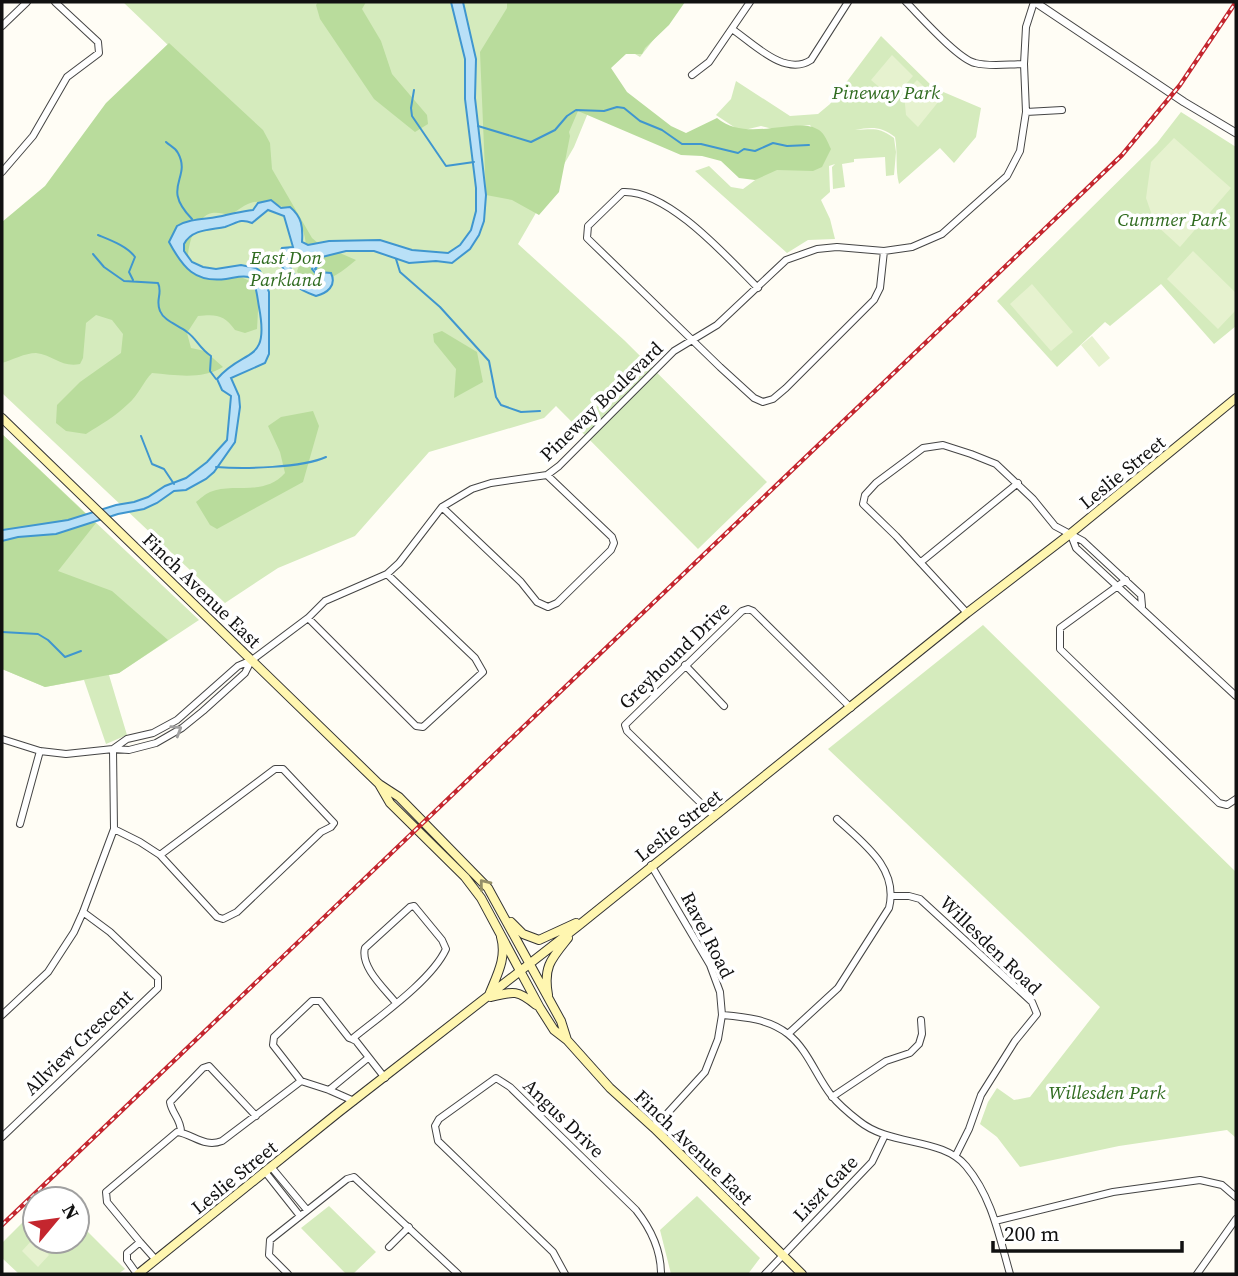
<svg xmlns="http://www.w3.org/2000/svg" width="1238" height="1276" viewBox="0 0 1238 1276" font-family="'Source Serif 4',serif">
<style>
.green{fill:#d5ebbd}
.forest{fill:#b9dc9c}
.pitch{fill:#e6f2cf}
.water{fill:#b9e0f7;stroke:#3f96cf;stroke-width:2;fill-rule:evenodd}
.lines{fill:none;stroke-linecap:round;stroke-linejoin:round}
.stream{stroke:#3f96cf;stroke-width:2}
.minor-casing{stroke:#444;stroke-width:8}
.tertiary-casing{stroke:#444;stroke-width:9}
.secondary-casing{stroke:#333;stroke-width:10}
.minor{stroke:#fff;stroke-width:6}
.tertiary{stroke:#fff;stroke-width:7}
.secondary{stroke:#fff6b0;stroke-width:8}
.rail-casing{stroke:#c4262e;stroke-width:4.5}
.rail{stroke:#fff;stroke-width:2;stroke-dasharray:5;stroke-linecap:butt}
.oneway{stroke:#a0a0a0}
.oneway2{stroke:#948f68}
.labels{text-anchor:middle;stroke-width:7;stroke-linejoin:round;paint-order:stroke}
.park-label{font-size:19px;font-style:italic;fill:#2f6b1f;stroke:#fff}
.street-label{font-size:19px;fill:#111;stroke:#fff}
</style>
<rect width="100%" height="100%" fill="#fffdf5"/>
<!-- green -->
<path class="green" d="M123,2H683L640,57L625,48L606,69L574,147L518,244L624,340L767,482L698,549L556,406L544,418L429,452L355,536L278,568L225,603L2,393V233L56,190L151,61L170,47Z
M881,36L934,88L981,108L976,137L954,163L940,148L899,184C895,169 898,153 895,137C881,126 871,127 855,130C872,130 877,126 894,138L896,152L894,175L886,176L885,157L854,159V162L842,164L845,187L833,189L832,167L835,164L829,166L830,192L821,200L830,219L835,239L808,240L787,253L695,171L709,166L731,187L743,189L782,160L819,138L810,125L773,129L761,126L740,131L716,115L731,99L736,81L790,116L818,114L830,104Z
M1181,112L1236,147V326L1214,344L1161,284L1110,326L1105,322L1057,367L997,301L1157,143Z
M2,434L199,620L119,673L109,675L127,735L106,744L84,680L45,687L2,669Z
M983,625L1236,872V1138L1227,1130L1119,1146L1020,1167L997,1137L980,1124L988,1102L997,1088L1014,1100L1030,1097L1100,1007L828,749Z
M697,1196L760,1258L748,1274H671L660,1230Z
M329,1206L376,1252L353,1274H346L301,1228Z
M35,1210V1241H77V1221L125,1269L118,1274H19L2,1258V1243Z"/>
<!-- forest -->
<path class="forest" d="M318,2H366L362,9L381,41L392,74L427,115L428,124L415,132L374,99L320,19L316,5Z
M507,2H685L669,25L645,48L642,54H626L611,68L627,92L671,126L686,133L717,118C748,144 797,115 819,130C825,134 828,143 831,149L822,167L813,171L777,170L755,180L739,178L721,161L702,156L681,155L578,111L569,132L570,136L559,192L539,215L512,200L486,195L480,52L507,8Z
M169,43L263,130L270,143L272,169L312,238L319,244L356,260C340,273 323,288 301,280L297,271L299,266L297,255L306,246C305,217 282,199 254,202C246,203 237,211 230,215C224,214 218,212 212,213C196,216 188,244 188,258L197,270L243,278L257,284L259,294L257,329L245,333L235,330C224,315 217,314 198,316L187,333L191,348L205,351L223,367C202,380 175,375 152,373C143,382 138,396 128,404C116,416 100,425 86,434L66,431L56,423L57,405L80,382L121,353L123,334L112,320L96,315L86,323L83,358L80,364C62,368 53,355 36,353C25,353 12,360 2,363V222L45,186L106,103Z
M442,331L477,352L483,382L454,398L456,369L434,342L433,334Z
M313,411L319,426L303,482L217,529L210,525L196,502C200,499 205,494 210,492C233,482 264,497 285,473L280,452L268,426L281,417Z
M2,434L86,514L70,520L96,523L58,571L112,591L168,640L119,673L45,687L2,669Z"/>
<!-- pitch -->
<path class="pitch" d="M892,55L913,76L901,90L885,92L871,80Z
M917,80L939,101L918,127L906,115L904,94Z
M1174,138L1231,188L1180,247L1155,224L1146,198L1151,162Z
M1193,251L1236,293V310L1218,329L1167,279Z
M1032,284L1073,332L1051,351L1010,304Z
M1092,336L1110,358L1099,367L1081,345Z
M33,1239L49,1255L38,1267L22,1251Z"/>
<!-- water -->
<path class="water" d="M451,2H463L476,59L475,98L486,195L484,221L479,235L470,249L452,263L436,261L409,263L374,251H346L322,257L321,263L315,269L318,272L331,273C337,286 327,293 316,296C289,286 291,281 277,258L282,248L293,247L284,216L268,210L252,223C240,218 237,223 225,227C210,230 192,229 184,244V251L192,262L203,267L216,269L241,265L256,268L260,271L269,292V354L265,363L231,378L239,396L240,407L235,442L214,472L206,479L186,490L174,491L157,503L144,509L118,514L56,534L18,537L2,541V530L68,520L116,505L134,502L148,497L165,486L186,478L207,462L227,440L231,396L222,390L217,379C244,347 270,365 259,307C257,297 257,284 249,277C241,275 234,278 226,279C195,283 183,268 169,242L177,226C193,217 209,220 226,215C236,213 243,211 253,210L258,203L271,200L281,208L290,207C302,217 303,227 302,242L308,245L329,241L380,240L412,250L448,253L460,245L471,230L476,211V188L465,99V59ZM303,254L315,258L312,269L320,279L319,287C301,282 289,276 288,256Z"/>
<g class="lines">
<!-- stream -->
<path class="stream" d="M414,90L411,108L412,116L446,166L474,162
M478,126L531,142L555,130L567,116L576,110L604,111L617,107L624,108L640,121L662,130L682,144H701L738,153L744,149L755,151L773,143L787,146L809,145
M166,142C170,146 175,147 178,153C192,179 160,186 192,219
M98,235C110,240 127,246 135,257L129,272L133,280
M93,254L104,267L124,281L158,283C163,293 155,300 160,311C164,321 178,325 187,332C197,339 199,348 211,356L210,371L216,379
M396,259L400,272L440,307L489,361L496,397L501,405L521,412L540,411
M141,436L152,464L164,469L174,484
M216,467C244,469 302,468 326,457
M2,632L38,634L48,640L65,657L81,651"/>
<defs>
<path id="minor" d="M906,2C920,16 958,59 975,63C990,67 1009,64 1024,64
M2,26L27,2
M732,29C754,44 785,77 811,60L848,2
M692,75L709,62L750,2
M1026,112L1062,110
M2,172L33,136L67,77L99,53L98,42L55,2
M758,288C727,257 668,190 623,192L588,226L587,238L720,367L754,398L763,402L773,399L786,388L874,300L880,288L884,251
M442,507L521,582L537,602L548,607L557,603L611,550L614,543L612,537L547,475
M1071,535L1076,548L1236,696
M921,562L1018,483
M1126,580L1060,628V649L1219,803L1227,805L1236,799
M967,613L896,536L863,504L865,495L876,483L923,448L943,445L971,454L996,464L1033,499L1055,526L1083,541L1141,595L1142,606
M308,618L416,726L423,727L483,672L475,658L387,574
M685,665L724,706
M2,739L40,751L66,754L113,749L129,750L156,743L182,728L203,711L245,673L251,661
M113,749L127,739L153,733L177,720L238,666L252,660L308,618L325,601L387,574L399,563L442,507L472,489L491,483L547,475L559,466L674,351L717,325L786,260L817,249L837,247L884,251L912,247L942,234L1007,176L1020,151L1026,112L1024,64L1026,27L1034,2
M714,816L627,731L625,725L742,611L748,609L753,611L851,708
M20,824L40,751
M114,829L140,842L160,855L217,917L223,919L237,912L321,832L331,827L334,823L283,769H275L160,855
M651,865L710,965L720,992L722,1015L718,1039L705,1072L654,1128
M892,896H909L920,899L1032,1002L1037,1014L1015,1041L981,1095L969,1129L956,1155
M2,1015L48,972L74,932L83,912L114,829L113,749
M722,1015C745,1017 769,1019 788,1034C808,1050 816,1076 831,1095C839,1105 850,1114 859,1121C891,1147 942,1137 966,1166C992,1197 999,1236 1010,1274
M788,1034L838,988L889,908C899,868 863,843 837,819
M385,1078L356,1041L352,1039C379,1017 432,980 446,949L442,940L414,906L410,907L365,948C360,967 385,989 396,1003
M301,1081L273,1045L274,1037L312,1001H320L349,1038L352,1039
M329,1090L368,1058
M832,1097L886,1061L910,1053L919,1044L922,1034L921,1020
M181,1132C181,1119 172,1114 170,1102L203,1068L209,1066L256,1116
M2,1137L158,988V978L110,932L83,912
M272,1168L307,1210
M266,1173L300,1216
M995,1221L1113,1192L1200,1180L1222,1185L1236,1197
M140,1242L156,1260
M389,1247L409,1227
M137,1274L127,1260V1253L140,1242L107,1202L106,1192L177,1132C193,1134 204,1148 222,1141L301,1081L329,1090L354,1101
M288,1274L269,1255L270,1240L347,1179L354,1177L458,1274
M565,1274L553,1252L438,1141L435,1126L439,1119L496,1078L510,1087L636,1210C651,1229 661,1250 661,1274
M765,1274L872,1162L884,1137
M1197,1274L1236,1219"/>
<path id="tertiary" d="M1035,2L1184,102L1236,133"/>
<path id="secondary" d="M2,418L379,784L399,797L488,888L561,1021L567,1040
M379,784L390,803L465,877L481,898L540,1008L554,1030L567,1040L610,1088L654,1128L802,1274
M511,922L523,934L539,940L576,923
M489,995C497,975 507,958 501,937
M548,995C543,967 551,959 568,938
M491,997C514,991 518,990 536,1005
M138,1274L339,1112L578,926L967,613L1070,534L1236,398"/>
</defs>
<!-- minor casing -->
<use href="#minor" class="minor-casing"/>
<!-- tertiary casing -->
<use href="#tertiary" class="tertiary-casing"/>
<!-- secondary casing -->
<use href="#secondary" class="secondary-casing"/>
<!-- minor -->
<use href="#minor" class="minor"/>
<!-- tertiary -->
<use href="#tertiary" class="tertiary"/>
<!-- secondary -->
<use href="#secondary" class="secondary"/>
<defs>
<path id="rail" d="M2,1225L1122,155L1180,85L1236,2"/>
</defs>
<!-- rail casing -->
<use href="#rail" class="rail-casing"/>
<!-- rail -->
<use href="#rail" class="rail"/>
</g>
<!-- one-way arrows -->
<defs><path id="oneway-chevron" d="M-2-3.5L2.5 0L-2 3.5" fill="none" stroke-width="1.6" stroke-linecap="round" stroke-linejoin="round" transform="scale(1.75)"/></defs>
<use class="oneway" href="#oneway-chevron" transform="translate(177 730) rotate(-32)"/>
<use class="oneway2" href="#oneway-chevron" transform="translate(484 884) rotate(-129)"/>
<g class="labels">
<!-- park labels -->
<g class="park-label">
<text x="886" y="99">Pineway Park</text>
<text x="1172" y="226">Cummer Park</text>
<text x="286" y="264">East Don<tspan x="286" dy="22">Parkland</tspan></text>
<text x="1107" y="1099">Willesden Park</text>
</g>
<!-- street labels -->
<g class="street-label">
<text transform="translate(601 401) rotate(-44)" y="7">Pineway Boulevard</text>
<text transform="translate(1122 472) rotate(-39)" y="7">Leslie Street</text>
<text transform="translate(202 590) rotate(44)" y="7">Finch Avenue East</text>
<text transform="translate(674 655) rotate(-44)" y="7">Greyhound Drive</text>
<text transform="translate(678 825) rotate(-38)" y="7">Leslie Street</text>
<text transform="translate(708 935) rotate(63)" y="7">Ravel Road</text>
<text transform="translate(991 945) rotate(44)" y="7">Willesden Road</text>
<text transform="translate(78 1042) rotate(-44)" y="7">Allview Crescent</text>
<text transform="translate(564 1118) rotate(44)" y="7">Angus Drive</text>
<text transform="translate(694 1147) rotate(44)" y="7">Finch Avenue East</text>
<text transform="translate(234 1177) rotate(-39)" y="7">Leslie Street</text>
<text transform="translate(825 1188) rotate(-46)" y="7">Liszt Gate</text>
</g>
</g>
<!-- border -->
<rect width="1238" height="1276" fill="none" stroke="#111111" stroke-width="7"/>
<!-- north arrow -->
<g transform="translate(56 1220) rotate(61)"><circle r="33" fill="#ffffff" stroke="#a0a0a0" stroke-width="2"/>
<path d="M0-5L12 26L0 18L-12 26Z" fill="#c4262e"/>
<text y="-10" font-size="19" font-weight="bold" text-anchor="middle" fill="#111111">N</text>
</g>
<!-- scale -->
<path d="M993 1241v10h189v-10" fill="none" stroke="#111111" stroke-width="3.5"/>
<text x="1004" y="1241" font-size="21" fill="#111111" stroke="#ffffff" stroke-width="5" paint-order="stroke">200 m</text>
</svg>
